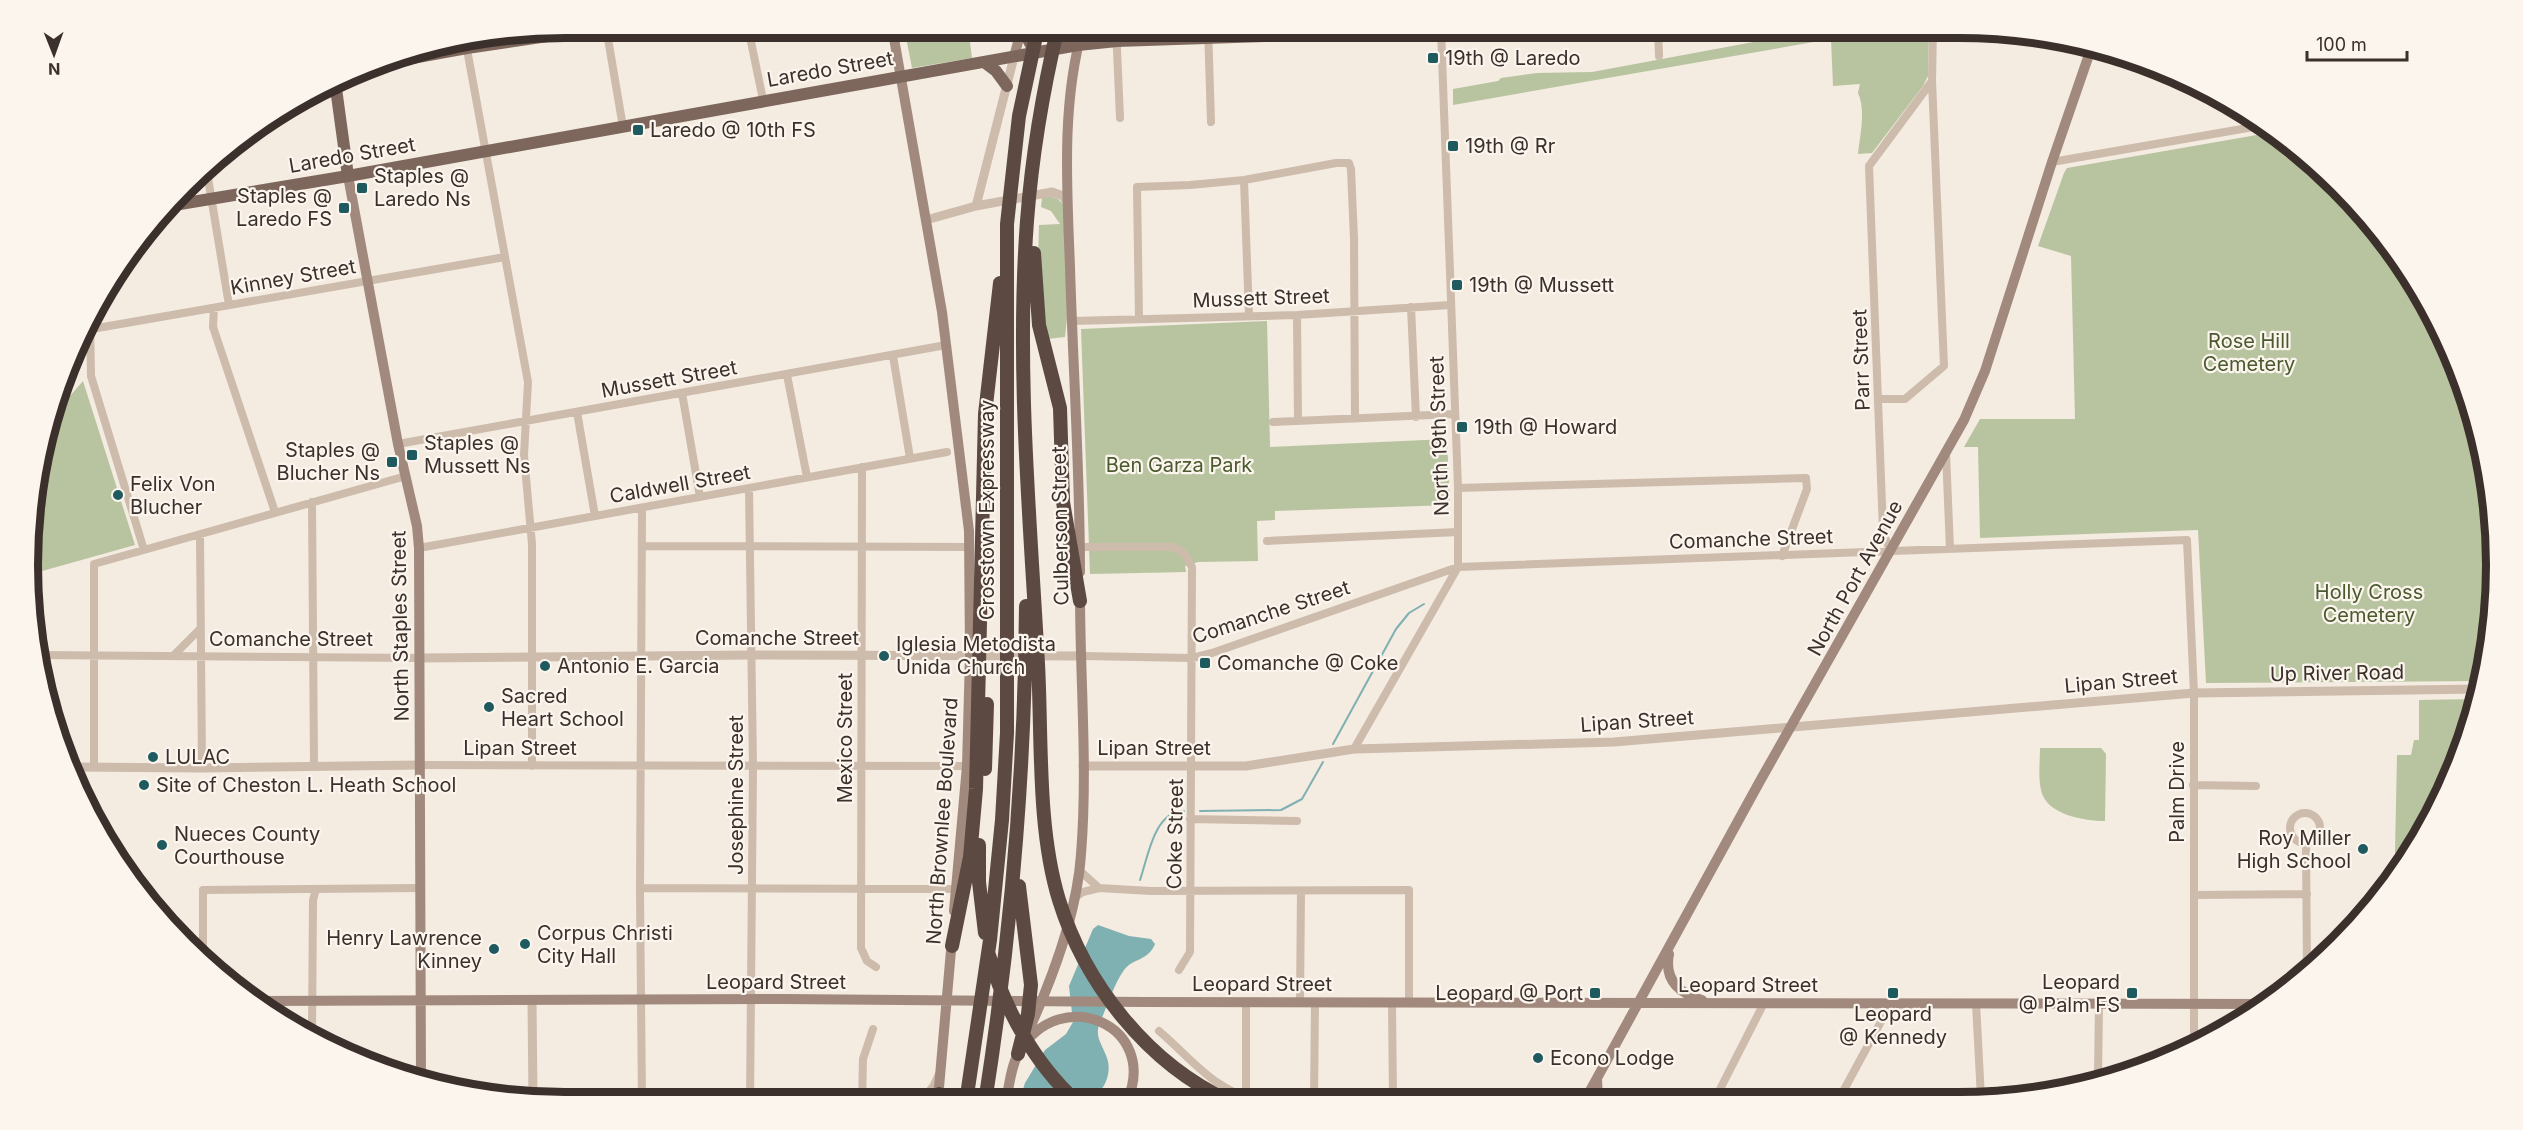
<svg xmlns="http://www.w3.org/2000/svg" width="2523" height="1130" viewBox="0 0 2523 1130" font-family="Inter,sans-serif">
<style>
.green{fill:#b8c4a0}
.water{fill:#7fb0b2}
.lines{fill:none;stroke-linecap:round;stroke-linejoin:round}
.stream{stroke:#7fb0b2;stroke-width:2}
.minor{stroke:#cdbbac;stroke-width:8}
.tertiary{stroke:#cdbbac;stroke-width:9}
.secondary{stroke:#a18a7d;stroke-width:10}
.primary{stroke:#7d675c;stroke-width:12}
.motorway{stroke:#5c4a42;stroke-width:14}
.poi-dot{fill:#1f5a5e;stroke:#fbf5ee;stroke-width:2}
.labels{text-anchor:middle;stroke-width:4.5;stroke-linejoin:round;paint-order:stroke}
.poi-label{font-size:20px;fill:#3b302b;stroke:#fbf5ee;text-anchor:start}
.street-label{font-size:20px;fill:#3b302b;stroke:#fbf5ee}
.park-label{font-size:20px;fill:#4a5a2e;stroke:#fbf5ee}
.rim{fill:none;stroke:#3b302b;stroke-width:8}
</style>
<rect width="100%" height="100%" fill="#f4ebe1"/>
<!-- green -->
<path class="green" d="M904,27H968L972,58L912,68Z
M1763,27H1929L1928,76L1923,86L1872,153L1858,154C1860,135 1866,110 1858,93L1860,84L1833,86L1831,39L1453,105V89L1498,81L1501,78L1537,73L1592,72L1764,40Z
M2274,132L2338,184L2405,266L2455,359L2486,460L2496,565L2486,670L2482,681L2206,683L2198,530L1980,538L1978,447H1964L1980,419H2075L2071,256L2038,246L2064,173L2067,168Z
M1049,196L1058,199L1063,204L1068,309L1065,337L1047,339L1038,261L1039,225L1060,224L1051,211L1041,207L1042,198Z
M1267,321L1270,447L1447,439L1450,505L1275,511V520L1257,521L1258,561L1198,562L1185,566L1186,572L1090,574L1081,329Z
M83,381L135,545L28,575L27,565L37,460L56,412Z
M2477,699L2455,771L2401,865L2395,852L2397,755H2411L2414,740H2419V700Z
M2040,748H2101L2106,754L2105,821C2085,821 2046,815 2041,790C2038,777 2040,761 2040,748Z"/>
<!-- water -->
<path class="water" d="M1098,925L1129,936L1151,939L1155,944C1148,961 1133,958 1124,970C1114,984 1108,1004 1101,1020C1093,1036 1102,1043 1107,1058C1113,1075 1102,1097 1084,1101C1066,1105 1038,1101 1019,1102L1025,1083L1045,1050L1066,1034L1073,1022L1069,986L1093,929Z"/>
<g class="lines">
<!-- stream -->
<path class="stream" d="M1333,744L1396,629L1409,613L1424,604
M1200,811L1281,810L1302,799L1323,762
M1140,880C1148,857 1154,811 1184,811"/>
<!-- minor -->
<path class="minor" d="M606,27L623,127
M748,27L763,100
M1116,27L1120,118
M1208,27L1211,122
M1658,27L1659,56
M466,44L528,382L524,455L532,544V766
M2052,162L2265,125
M206,166L229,305
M1244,180L1249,316
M1411,307L1416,417
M214,308L213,327L275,512
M1297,315L1298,421
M1139,319L1137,187L1190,185L1244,180L1336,163H1349L1351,169L1354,239L1355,419
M90,320L91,376L144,550
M1072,321L1297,315L1450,305
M86,330L505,257
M893,356L910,458
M787,375L807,477
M682,393L700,497
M1879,399H1905L1944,366L1932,81L1933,27
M577,412L595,516
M1273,422L1454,414
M398,444L946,345
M1946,453L1950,549
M862,467L861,948L867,961L876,967
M749,488L753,766L750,1102
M1458,488L1806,478L1807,489L1782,556
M312,502L314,765
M642,508L640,893L642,1103
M200,535L202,768
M1267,541L1458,532
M642,546L970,547
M1080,547H1173L1184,553L1192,567L1190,952L1179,970
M419,548L947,452
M1890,551L1883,531L1869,166L1932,81
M36,655L421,658
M173,656L200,629
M1082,656L1192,658L1212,653L1458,567L2187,540L2194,693V1045
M1354,749L1458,567V488L1441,30
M420,765L967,766
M94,767V564L406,476
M2193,785L2256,786
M2290 828a15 15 0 1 1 30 0a15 15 0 1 1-30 0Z
M1190,819L1297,821
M2306,843L2307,971
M1079,870L1099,888
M640,888L955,889
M2194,895L2307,894
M1074,898L1083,892L1099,888L1151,891L1409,890V1002
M203,960V890L420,888
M1246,1002V1098
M1300,1002L1301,891
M1392,1002L1393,1100
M1976,1003L1981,1098
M1159,1031C1193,1060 1212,1089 1258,1101
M312,1033L313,900L316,889
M2098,1080L2099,1003
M1715,1099L1764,1003
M1839,1099L1891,1003
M1314,1101L1315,1002
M862,1102L863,1059L873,1029"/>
<!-- tertiary -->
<path class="tertiary" d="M976,206L1014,57
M926,220L976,206L1052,192L1063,196L1067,202
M421,658L752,655L1082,656
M1083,766H1246L1354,749L1614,742L2194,693L2480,689
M74,767L202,768L420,765
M532,1000L533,1100
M921,1102L934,1086L939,1075"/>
<!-- secondary -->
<path class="secondary" d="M892,27L942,312L969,531L970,656L967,766L954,911
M1014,57L1022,27
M348,176L398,444L417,526L419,548L421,1081
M1080,572C1080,471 1073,369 1070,267C1067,188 1061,104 1083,27
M1669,954C1664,979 1678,993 1702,1000
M261,1001L784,999L1144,1002L2264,1004
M1028,1032C1053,977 1077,914 1081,854C1088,768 1080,680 1080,594
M1597,1079L1598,1100
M938,1099L952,939
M1585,1100L1760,781L1964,420L1985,371L2052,162L2092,46
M1006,1102C1009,1086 1011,1066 1019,1052C1061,982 1160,1026 1127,1101"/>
<!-- primary -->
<path class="primary" d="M1022,27L1035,53
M984,62L996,71L1007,86
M368,66L467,48L608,27
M335,81L348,176
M174,205L348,176L1078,45L1117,41L1535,27"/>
<!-- motorway -->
<path class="motorway" d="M1058,27C1043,90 1032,156 1027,221C1016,368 1030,517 1038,664C1042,739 1037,828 1059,900C1085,984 1148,1064 1229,1101
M1034,253L1039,325L1060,408L1063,502L1080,601
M985,769L987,704
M979,845V882L985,933
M952,946L970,857L976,789L985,414L1000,283
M989,955C1004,1008 1035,1064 1076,1101
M1018,1054L1028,1014L1031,985L1019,886
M936,1102L939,1094
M966,1102L990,940L1002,820L1007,733V224L1019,116L1038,27
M985,1102C1011,937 1025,772 1026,606"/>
</g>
<!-- markers -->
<g class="poi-dot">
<rect x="1427" y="52" width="12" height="12" rx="3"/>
<rect x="632" y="124" width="12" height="12" rx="3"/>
<rect x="1447" y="140" width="12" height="12" rx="3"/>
<rect x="356" y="182" width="12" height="12" rx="3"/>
<rect x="338" y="202" width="12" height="12" rx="3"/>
<rect x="1451" y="279" width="12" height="12" rx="3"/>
<rect x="1456" y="421" width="12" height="12" rx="3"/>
<rect x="406" y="449" width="12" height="12" rx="3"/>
<rect x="386" y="456" width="12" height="12" rx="3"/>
<circle cx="118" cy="495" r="6"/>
<circle cx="884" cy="656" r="6"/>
<rect x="1199" y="657" width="12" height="12" rx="3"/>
<circle cx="545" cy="666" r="6"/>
<circle cx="489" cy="707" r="6"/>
<circle cx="153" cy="757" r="6"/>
<circle cx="144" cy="785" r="6"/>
<circle cx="162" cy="845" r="6"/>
<circle cx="2363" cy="849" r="6"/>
<circle cx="525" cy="944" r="6"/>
<circle cx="494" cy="949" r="6"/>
<rect x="1589" y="987" width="12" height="12" rx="3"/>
<rect x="1887" y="987" width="12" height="12" rx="3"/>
<rect x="2126" y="987" width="12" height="12" rx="3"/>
<circle cx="1538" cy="1058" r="6"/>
</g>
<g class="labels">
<!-- poi labels -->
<g class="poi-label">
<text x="1445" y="65">19th @ Laredo</text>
<text x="650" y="137">Laredo @ 10th FS</text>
<text x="1465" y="153">19th @ Rr</text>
<text x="374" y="183">Staples @<tspan x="374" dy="23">Laredo Ns</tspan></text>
<text x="332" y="203" text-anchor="end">Staples @<tspan x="332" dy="23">Laredo FS</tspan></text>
<text x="1469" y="292">19th @ Mussett</text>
<text x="1474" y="434">19th @ Howard</text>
<text x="424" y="450">Staples @<tspan x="424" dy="23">Mussett Ns</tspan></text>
<text x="380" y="457" text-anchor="end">Staples @<tspan x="380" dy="23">Blucher Ns</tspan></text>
<text x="130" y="491">Felix Von<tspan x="130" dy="23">Blucher</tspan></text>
<text x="896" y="651">Iglesia Metodista<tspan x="896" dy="23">Unida Church</tspan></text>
<text x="1217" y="670">Comanche @ Coke</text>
<text x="557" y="673">Antonio E. Garcia</text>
<text x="501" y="703">Sacred<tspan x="501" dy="23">Heart School</tspan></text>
<text x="165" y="764">LULAC</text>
<text x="156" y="792">Site of Cheston L. Heath School</text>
<text x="174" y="841">Nueces County<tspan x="174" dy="23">Courthouse</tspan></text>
<text x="2351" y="845" text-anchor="end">Roy Miller<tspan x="2351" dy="23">High School</tspan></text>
<text x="537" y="940">Corpus Christi<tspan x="537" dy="23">City Hall</tspan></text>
<text x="482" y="945" text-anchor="end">Henry Lawrence<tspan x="482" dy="23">Kinney</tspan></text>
<text x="2120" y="989" text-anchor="end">Leopard<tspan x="2120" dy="23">@ Palm FS</tspan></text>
<text x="1583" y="1000" text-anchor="end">Leopard @ Port</text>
<text x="1893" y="1021" text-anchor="middle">Leopard<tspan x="1893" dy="23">@ Kennedy</tspan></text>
<text x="1550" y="1065">Econo Lodge</text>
</g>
<!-- street labels -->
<g class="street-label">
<text transform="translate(830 69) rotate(-10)" y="7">Laredo Street</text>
<text transform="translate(352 155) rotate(-10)" y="7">Laredo Street</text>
<text transform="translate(293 277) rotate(-10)" y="7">Kinney Street</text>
<text transform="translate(1261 298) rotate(-2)" y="7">Mussett Street</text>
<text transform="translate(1861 360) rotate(-92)" y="7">Parr Street</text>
<text transform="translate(669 379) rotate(-10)" y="7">Mussett Street</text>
<text transform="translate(1439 436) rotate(-92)" y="7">North 19th Street</text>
<text transform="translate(680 484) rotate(-10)" y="7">Caldwell Street</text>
<text transform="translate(987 510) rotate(-90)" y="7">Crosstown Expressway</text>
<text transform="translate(1060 526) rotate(-91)" y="7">Culberson Street</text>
<text transform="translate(1751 539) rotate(-2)" y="7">Comanche Street</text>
<text transform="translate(1855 578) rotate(-61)" y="7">North Port Avenue</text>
<text transform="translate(1271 612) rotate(-18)" y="7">Comanche Street</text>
<text transform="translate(400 626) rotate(-91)" y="7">North Staples Street</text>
<text x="777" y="645">Comanche Street</text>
<text x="291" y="646">Comanche Street</text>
<text transform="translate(2337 673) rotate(-1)" y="7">Up River Road</text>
<text transform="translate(2121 681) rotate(-5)" y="7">Lipan Street</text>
<text transform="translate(1637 721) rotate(-4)" y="7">Lipan Street</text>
<text transform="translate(845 738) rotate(-90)" y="7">Mexico Street</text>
<text x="520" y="755">Lipan Street</text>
<text x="1154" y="755">Lipan Street</text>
<text transform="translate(2177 792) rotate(-90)" y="7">Palm Drive</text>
<text transform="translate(736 795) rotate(-90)" y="7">Josephine Street</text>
<text transform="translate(942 821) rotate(-86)" y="7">North Brownlee Boulevard</text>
<text transform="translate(1175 834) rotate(-89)" y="7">Coke Street</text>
<text x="776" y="989">Leopard Street</text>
<text x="1262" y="991">Leopard Street</text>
<text x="1748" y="992">Leopard Street</text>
</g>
<!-- park labels -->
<g class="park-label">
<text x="2249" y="348">Rose Hill<tspan x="2249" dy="23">Cemetery</tspan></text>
<text x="1179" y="472">Ben Garza Park</text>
<text x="2369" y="599">Holly Cross<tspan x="2369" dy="23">Cemetery</tspan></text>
</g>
</g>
<!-- crop -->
<path d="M0 0H2523V1130H0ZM565 38H1959A527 527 0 0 1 2486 565V565A527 527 0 0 1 1959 1092H565A527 527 0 0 1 38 565V565A527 527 0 0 1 565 38Z" fill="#fbf5ee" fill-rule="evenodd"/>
<path class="rim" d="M565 38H1959A527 527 0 0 1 2486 565V565A527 527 0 0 1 1959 1092H565A527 527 0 0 1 38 565V565A527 527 0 0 1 565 38Z"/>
<!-- north arrow -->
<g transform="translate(54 54) rotate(179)" stroke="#fbf5ee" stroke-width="4.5" paint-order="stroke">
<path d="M0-4.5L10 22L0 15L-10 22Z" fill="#3b302b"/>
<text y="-9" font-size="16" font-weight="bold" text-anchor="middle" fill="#3b302b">N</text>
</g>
<!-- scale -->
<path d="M2307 51v9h100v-9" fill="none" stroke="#3b302b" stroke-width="3"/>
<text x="2316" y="51" font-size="18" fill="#3b302b" stroke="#fbf5ee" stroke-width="4.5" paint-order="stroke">100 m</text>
</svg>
